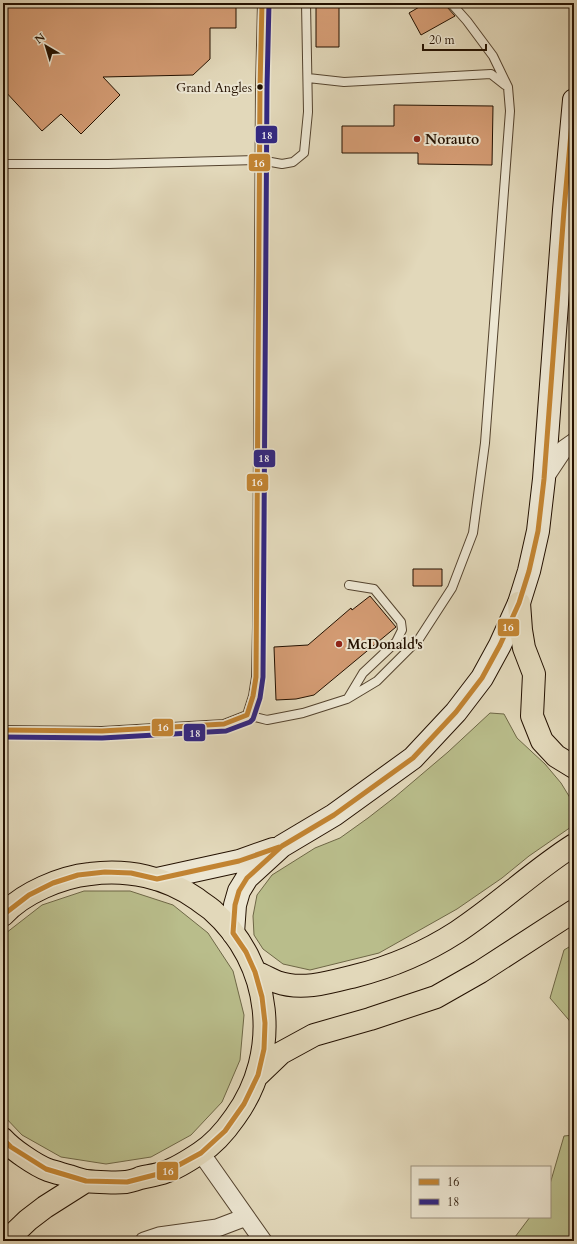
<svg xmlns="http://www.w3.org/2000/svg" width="577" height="1244" viewBox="0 0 577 1244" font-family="Cardo,serif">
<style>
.green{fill:#b9bd8b;stroke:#6e6746}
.building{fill:#d39b73;stroke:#241100}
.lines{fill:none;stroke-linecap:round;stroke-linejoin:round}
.service-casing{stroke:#54432e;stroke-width:10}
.minor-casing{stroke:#54432e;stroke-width:19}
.secondary-casing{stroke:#241100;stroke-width:24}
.primary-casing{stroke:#241100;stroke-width:24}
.service{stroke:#ece6d2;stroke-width:8}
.minor{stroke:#ece6d2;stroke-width:17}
.secondary{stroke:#ece6d2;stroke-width:22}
.primary{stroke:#e2d8ba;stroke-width:22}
.bus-1-casing{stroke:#ece6d2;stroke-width:8}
.bus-2-casing{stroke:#ece6d2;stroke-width:8}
.bus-1{stroke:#c28432;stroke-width:5}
.bus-2{stroke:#312783;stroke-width:5}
.bus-dot{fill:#241100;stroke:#ece6d2;stroke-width:1.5}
.poi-dot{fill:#8f2418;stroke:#ece6d2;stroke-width:1.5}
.labels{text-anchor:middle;stroke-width:4;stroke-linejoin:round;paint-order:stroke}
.bus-label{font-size:13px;fill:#241100;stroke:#ece6d2;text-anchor:end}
.poi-label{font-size:14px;font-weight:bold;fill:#241100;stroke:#ece6d2;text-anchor:start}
.line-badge{stroke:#ece6d2;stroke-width:1.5}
.badge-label{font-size:11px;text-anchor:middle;font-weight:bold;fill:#fff}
</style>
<rect width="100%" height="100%" fill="#e2d8ba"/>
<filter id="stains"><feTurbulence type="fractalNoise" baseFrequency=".005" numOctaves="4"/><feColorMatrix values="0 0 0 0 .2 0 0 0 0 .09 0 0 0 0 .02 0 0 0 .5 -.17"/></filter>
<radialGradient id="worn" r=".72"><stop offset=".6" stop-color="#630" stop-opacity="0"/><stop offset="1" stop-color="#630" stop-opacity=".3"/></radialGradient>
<!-- green -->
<path class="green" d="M490,713L504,714L517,738L545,764L561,783L572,801L571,827L529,856L502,878L457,909L379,953L310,970L283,964L263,949L254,935L253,916L257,895L272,875L315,848L340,838L368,818L395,797L448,752Z
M84,891H130L173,905L208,933L233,971L244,1015L240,1060L222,1102L191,1135L151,1157L106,1164L61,1157L22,1135L3,1115V937L6,933L42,905Z
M574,944V1026L550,998L564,950Z
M574,1135V1241H512L530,1217H550V1184L564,1136Z"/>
<!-- building -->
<path class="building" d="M3,3H236V28H210V59L193,75L103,77L120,95L81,134L61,114L42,131L3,89Z
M339,3V47H316V4Z
M426,3H446L447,7L455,16L421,35L409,13Z
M394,105L493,106L492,165L418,164V153H342V126H394Z
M413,569H442V586H413Z
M370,596L396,627L314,695L296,699L276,700L274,647L308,645L351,608L352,610Z"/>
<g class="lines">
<defs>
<path id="service" d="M308,78L344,82L491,74L505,85
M3,164H108L260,160L282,164L293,162L304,153L308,112L306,3
M348,698L363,673L396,642L402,630L401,622L374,589L349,585
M247,715L253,696L256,677L257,627L260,87L262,3
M3,730L102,731L224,724L247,715L267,720L303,713L347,699L377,681L419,639L452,588L473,533L485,443L510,111L508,87L493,56L467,21L451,3"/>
<path id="minor" d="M544,479L564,449L574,442
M201,1153L263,1241
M144,1241L159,1236L217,1228L246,1217"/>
<path id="secondary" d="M157,879L239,861L273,849
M233,933L235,905L239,891L247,878L282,846L334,815L413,758L456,712L482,678L500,645L519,603L529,571L538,531L544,479L564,210L574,100"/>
<path id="primary" d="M519,603L521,630L524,648L534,674L532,716L542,741L556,756L574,767
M3,915C23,893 61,877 90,874C128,869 166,877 197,899C202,903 207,906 212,910C272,963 282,1052 235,1117C226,1130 214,1144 200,1153C191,1159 175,1169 165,1172C157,1175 148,1176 140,1178C136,1180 131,1181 126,1182C117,1183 95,1182 86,1181C80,1180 74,1178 69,1176C62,1174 54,1172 48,1170C35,1165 12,1149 3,1139
M255,972C263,975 270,979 277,982C302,991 331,982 355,976C391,967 426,952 457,932C498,905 533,871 574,845
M258,1075L281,1053L314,1035L370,1019L436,997L480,972L574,911
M6,1241L28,1220L45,1207L86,1181"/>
</defs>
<!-- service casing -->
<use href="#service" class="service-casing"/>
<!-- minor casing -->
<use href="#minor" class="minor-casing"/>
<!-- secondary casing -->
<use href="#secondary" class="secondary-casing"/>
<!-- primary casing -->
<use href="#primary" class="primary-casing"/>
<!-- service -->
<use href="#service" class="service"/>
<!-- minor -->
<use href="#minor" class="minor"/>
<!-- secondary -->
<use href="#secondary" class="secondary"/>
<!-- primary -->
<use href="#primary" class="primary"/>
<defs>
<path id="bus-1" d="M3,730L102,731L224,724L247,715L253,696L256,677L260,87L262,3
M3,915L29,895L53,883L78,875L105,872L131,873L157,879L239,861L279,847
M3,1139L11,1147L46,1169L86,1181L127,1182L166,1172L201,1153L225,1131L244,1104L258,1075L264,1049L265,1023L262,997L255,972L246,952L233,933L235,905L239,891L247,878L282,846L334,815L413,758L456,712L482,678L500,645L519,603L529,571L538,531L544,479L564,210L574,100"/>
<path id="bus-2" d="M3,737L102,738L226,731L250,722L253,719L260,698L263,677L267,87L269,3"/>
</defs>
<!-- bus-1 casing -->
<use href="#bus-1" class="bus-1-casing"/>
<!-- bus-2 casing -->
<use href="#bus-2" class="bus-2-casing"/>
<!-- bus-1 -->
<use href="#bus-1" class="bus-1"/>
<!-- bus-2 -->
<use href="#bus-2" class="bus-2"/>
</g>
<!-- markers -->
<circle class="bus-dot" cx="260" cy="87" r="3.5"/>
<g class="poi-dot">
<circle cx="417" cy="139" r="4"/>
<circle cx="339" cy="644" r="4"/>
</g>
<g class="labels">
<!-- bus labels -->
<g class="bus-label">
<text x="252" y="92">Grand Angles</text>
</g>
<!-- poi labels -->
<g class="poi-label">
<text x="425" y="144">Norauto</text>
<text x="347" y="649">McDonald's</text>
</g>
</g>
<g class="line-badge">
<rect x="255" y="125" width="23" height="19" rx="4" fill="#312783"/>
<rect x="248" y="153" width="23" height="19" rx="4" fill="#c28432"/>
<rect x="253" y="449" width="23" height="19" rx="4" fill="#312783"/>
<rect x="246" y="473" width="23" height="19" rx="4" fill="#c28432"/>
<rect x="497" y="618" width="23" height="19" rx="4" fill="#c28432"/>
<rect x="151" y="718" width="23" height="19" rx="4" fill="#c28432"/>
<rect x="183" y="723" width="23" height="19" rx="4" fill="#312783"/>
<rect x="156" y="1161" width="23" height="20" rx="4" fill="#c28432"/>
</g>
<g class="badge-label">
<text x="267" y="139">18</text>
<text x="259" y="167">16</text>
<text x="264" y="462">18</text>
<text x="257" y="486">16</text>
<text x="508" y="631">16</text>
<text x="163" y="731">16</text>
<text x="195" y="737">18</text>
<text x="168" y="1175">16</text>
</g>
<!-- margin -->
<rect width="577" height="1244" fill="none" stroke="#e2d8ba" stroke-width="16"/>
<rect x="4" y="4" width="569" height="1236" fill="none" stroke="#241100" stroke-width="2"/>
<rect x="8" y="8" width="561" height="1228" fill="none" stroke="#241100"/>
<!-- legend -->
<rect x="411" y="1166" width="140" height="52" fill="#ece6d2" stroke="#9c917e"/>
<rect x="419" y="1179" width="20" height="6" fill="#c28432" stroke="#9c917e"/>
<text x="447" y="1186" font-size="12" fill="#241100">16</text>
<rect x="419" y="1199" width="20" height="6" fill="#312783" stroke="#9c917e"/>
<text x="447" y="1206" font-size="12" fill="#241100">18</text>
<!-- north arrow -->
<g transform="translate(46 46) rotate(322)" stroke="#ece6d2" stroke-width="3" paint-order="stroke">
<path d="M0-3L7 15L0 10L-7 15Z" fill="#241100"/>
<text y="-6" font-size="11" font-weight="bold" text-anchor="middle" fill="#241100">N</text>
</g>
<!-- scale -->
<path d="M423 44v6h63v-6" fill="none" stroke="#241100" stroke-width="2"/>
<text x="429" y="44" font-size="12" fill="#241100" stroke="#ece6d2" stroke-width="3" paint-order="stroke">20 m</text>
<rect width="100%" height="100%" filter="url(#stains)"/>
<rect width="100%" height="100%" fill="url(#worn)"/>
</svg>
